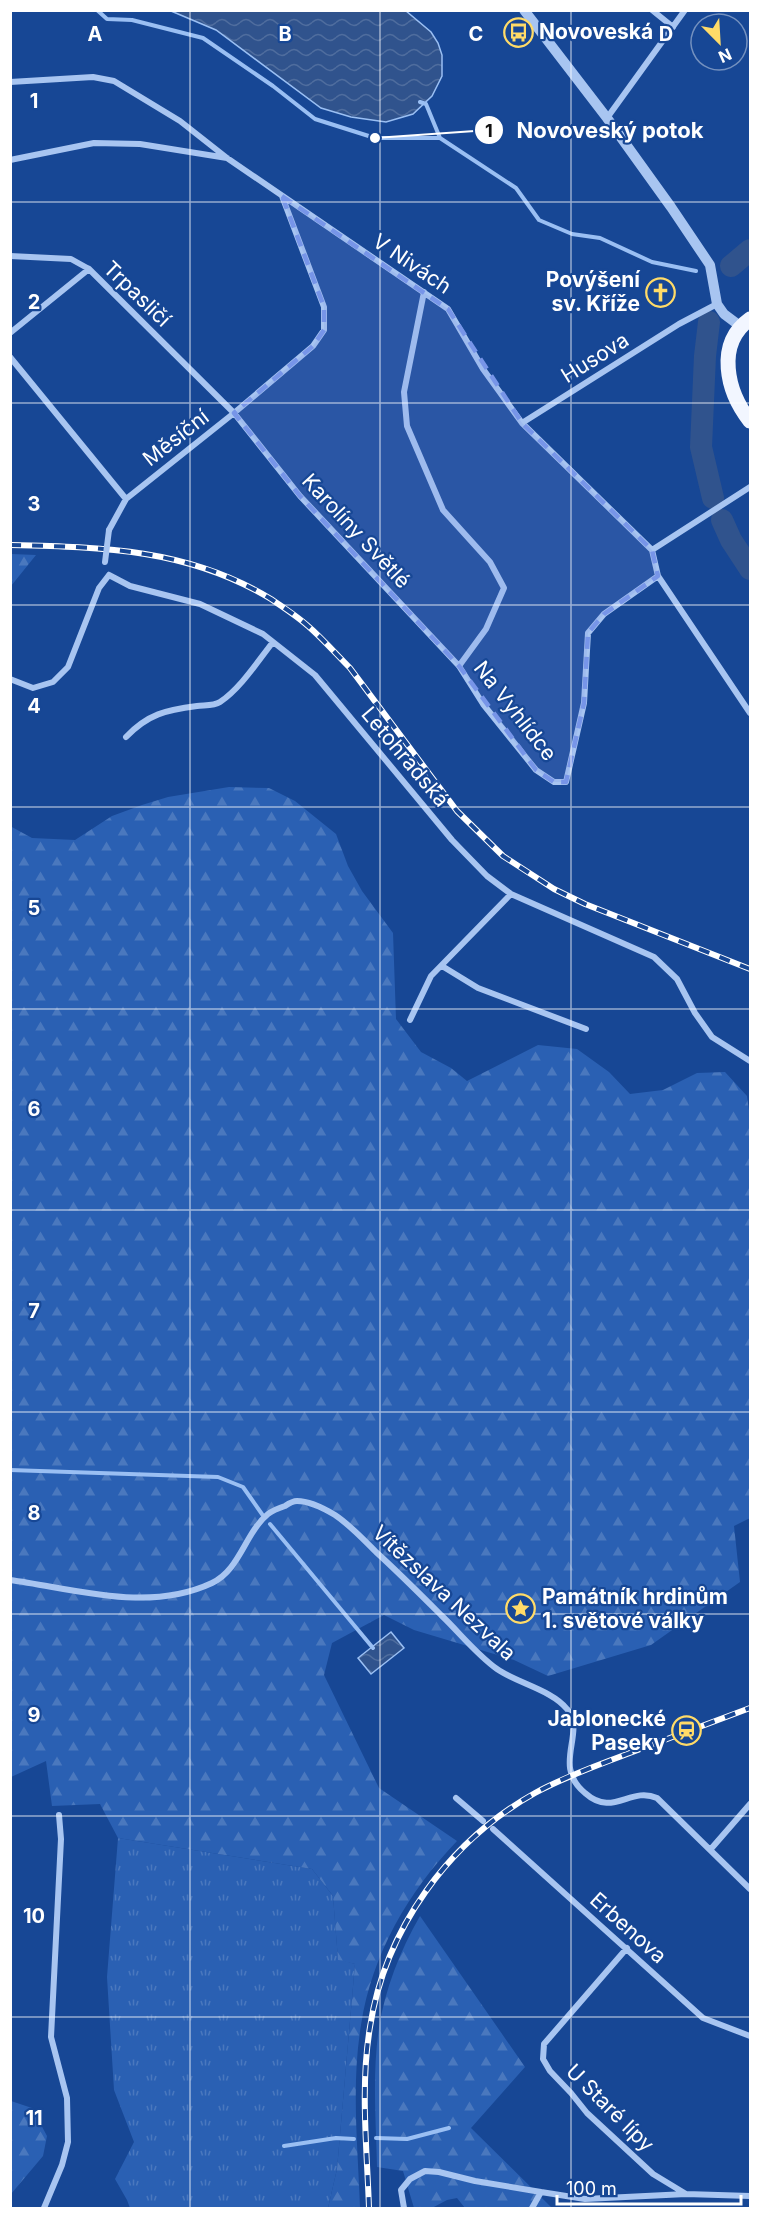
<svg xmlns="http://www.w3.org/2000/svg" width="761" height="2219" viewBox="0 0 761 2219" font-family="Inter,sans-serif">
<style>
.grass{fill:url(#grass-tufts)}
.forest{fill:url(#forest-firs)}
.water{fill:url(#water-waves);stroke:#9abff3;stroke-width:1.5}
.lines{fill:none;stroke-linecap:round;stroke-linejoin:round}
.stream{stroke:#9abff3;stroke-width:4}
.river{stroke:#30538d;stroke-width:22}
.minor{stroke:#a8c5f1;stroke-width:6}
.tertiary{stroke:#a8c5f1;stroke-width:10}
.primary{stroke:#f2f6ff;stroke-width:15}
.rail-casing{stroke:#fff;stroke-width:6}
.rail{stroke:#174795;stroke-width:4;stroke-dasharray:11;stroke-linecap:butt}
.minor-bridge{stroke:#a8c5f1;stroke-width:6}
.marked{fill:#7795e8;fill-opacity:0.2;stroke:#7795e8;stroke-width:4.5;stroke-dasharray:12 8;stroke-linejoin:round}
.grid{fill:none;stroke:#fff;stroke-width:1.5;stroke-opacity:0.55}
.labels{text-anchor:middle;stroke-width:4.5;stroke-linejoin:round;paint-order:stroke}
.poi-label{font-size:21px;font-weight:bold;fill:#fff;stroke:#174795;text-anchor:start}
.street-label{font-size:21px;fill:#fff;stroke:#174795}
.grid-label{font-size:20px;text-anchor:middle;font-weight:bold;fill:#fff;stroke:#174795;stroke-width:4.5;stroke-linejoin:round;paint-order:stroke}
.leader{fill:none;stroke:#fff;stroke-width:2}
.callout-dot{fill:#fff;stroke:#174795;stroke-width:2}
.mark-label{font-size:18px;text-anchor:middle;font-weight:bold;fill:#111}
.callout-label{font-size:22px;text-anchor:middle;font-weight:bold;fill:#fff;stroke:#174795;stroke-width:4.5;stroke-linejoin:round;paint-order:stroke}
</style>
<defs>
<pattern id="grass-tufts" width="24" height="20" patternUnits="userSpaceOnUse" patternTransform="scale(1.5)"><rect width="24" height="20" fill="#2a60b3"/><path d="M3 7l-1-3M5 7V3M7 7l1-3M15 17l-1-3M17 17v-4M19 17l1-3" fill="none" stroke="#4a78be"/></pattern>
<pattern id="forest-firs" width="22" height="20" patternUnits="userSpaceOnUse" patternTransform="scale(1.5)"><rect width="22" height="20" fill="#2a60b3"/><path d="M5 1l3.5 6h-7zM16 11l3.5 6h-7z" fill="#4a78be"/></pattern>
<pattern id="water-waves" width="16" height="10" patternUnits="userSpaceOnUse" patternTransform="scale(1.5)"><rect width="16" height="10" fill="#30538d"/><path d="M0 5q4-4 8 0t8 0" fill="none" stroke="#4f6d9e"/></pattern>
</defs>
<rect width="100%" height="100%" fill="#174795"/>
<!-- grass -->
<path class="grass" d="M118,1838L312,1869L333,1896L338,1959L355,1964L337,2169L328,2208H130L127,2200L115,2179L134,2142L114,2090L107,1977Z"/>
<!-- forest -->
<path class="forest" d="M11,554L36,555L11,586H10Z
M229,787L269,788L295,801L336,834L348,866L362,891L393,933L396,1019L421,1052L451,1068L467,1081L538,1045L577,1049L609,1072L630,1094L663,1090L697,1073L725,1072L747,1096L750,1118V1518L734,1526L740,1582L651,1645L548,1676L514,1660L414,1630L384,1615L332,1643L324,1675L379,1788L457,1841C408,1892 372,1954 361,2025C351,2085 358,2148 360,2208H328L337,2169L355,1964L338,1960L333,1896L312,1869L118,1838L100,1804L52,1806L46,1761L11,1777L10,826L32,838L75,840L112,816L142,805L168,797Z
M420,1916L525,2067L471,2128L552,2208H465L457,2198L447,2200L432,2208H414L403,2171L377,2167C376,2121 372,2074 379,2028C385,1989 400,1951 420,1916Z
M11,2101L32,2108L47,2136L43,2156L11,2194Z"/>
<!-- water -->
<path class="water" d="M171,11H406L431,32L438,43L442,55V76L432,96L413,114L386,122L351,117L321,108L216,30Z
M391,1632L404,1648L371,1674L358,1658Z"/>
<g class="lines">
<!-- stream -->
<path class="stream" d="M97,10L107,19L132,20L203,38L273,86L315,119L375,138H440L516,188L539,220L572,234L600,238L652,262L696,271
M420,102L426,104L440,138
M10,1470L218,1477L243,1487L264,1517
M270,1524L373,1648
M376,2138L407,2139L449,2128
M284,2146L336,2138L354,2139"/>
<!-- river -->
<path class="river" d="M731,266L750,250
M709,322L705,356L701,447L713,498
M722,520L731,540L750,569"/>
<!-- minor -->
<path class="minor" d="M652,10L673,27
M10,82L93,77L114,81L180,121L227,158L448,309L483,369L522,423L652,550
M607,118L685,10
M10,160L94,143L140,144L227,158
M10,256L71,259L89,269L234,413L300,496L459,666L483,704L536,770L554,782H566L584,703L588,633L604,614L658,576
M424,292L404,392L407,426L443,510L490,562L504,588L486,629L459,666
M10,333L89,269
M10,357L126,499
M522,423L679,324L717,304
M109,530L126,499L234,413L313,346L324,330V307L282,196
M652,550L658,576L750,713
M652,550L750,487
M109,575L130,586L200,604L263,634L315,675L452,840L487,876L511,894L654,957L677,979L695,1013L712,1037L750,1061
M10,679L33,688L53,682L68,667L99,588L109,575
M126,737C148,714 166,710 197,706C204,705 214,706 220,702C240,689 258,661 273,642
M442,966L478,988L586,1029
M410,1020L431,976L511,894
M10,1580C76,1589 148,1613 212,1583C240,1570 245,1533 268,1514C273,1510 279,1508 285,1506C288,1504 293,1501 297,1501C309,1501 325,1509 335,1515C350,1525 363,1539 376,1552C398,1572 420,1594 441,1615C459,1632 476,1654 497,1669C517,1683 552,1690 567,1709C587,1733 551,1765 585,1793C613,1818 630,1786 657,1798L750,1889
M456,1798L483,1821
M493,1829L703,2018L750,2036
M710,1850L750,1804
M627,1948L544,2044L543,2059L550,2071L571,2093L587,2113L653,2174L686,2194
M44,2208L62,2165L68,2142L67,2098L51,2037L61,1839L59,1815
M404,2208L401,2190L410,2179L425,2171L439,2172L475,2181L541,2192
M532,2208L541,2192L585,2199L686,2194L750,2196"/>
<!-- tertiary -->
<path class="tertiary" d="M524,10L607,118L671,207L710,265L717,304L724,314L740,326"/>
<!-- primary -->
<path class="primary" d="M750,319C715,344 727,392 750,421"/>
<defs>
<path id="rail" d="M10,545C104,547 189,549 271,599C283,607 297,616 308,626C323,639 336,654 350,668L457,811L503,856L554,889L585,904L750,969
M369,2208C367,2149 360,2086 370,2027C385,1929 449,1841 535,1793C564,1777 596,1766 627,1754C668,1739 709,1723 750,1708"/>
</defs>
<!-- rail casing -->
<use href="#rail" class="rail-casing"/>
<!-- rail -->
<use href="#rail" class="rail"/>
<!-- minor-bridge -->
<path class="minor-bridge" d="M105,562L109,530"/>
</g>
<!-- marked area -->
<path class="marked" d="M282,196L448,309L522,423L652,550L658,576L604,614L588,633L584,703L566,782H554L536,770L459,666L300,496L234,413L313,346L324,330V307Z"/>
<!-- grid -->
<path class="grid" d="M190,10V2208M380,10V2208M571,10V2208M10,202H750M10,403H750M10,605H750M10,807H750M10,1009H750M10,1210H750M10,1412H750M10,1614H750M10,1816H750M10,2017H750"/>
<!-- icons -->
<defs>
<symbol id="bus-ring" viewBox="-11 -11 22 22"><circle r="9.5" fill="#174795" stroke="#ffdb68" stroke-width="1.5"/><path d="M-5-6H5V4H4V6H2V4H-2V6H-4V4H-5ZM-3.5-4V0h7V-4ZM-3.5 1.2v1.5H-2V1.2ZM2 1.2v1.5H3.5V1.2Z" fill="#ffdb68"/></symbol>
<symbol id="church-ring" viewBox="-11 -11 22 22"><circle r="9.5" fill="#174795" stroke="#ffdb68" stroke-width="1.5"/><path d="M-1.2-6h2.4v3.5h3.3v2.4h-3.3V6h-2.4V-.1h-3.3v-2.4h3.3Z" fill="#ffdb68"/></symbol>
<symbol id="sight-ring" viewBox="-11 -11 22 22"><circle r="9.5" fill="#174795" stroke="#ffdb68" stroke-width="1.5"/><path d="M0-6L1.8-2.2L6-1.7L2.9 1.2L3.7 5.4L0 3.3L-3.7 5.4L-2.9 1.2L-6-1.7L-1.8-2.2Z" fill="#ffdb68"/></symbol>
<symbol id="station-ring" viewBox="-11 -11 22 22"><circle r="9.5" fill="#174795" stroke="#ffdb68" stroke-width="1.5"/><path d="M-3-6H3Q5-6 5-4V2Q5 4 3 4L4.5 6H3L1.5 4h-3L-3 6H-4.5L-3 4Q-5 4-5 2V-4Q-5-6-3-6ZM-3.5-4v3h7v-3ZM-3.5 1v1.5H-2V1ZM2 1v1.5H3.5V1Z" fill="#ffdb68"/></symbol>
</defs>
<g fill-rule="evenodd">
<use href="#bus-ring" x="502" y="16" width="33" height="33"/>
<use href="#church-ring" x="644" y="276" width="33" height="33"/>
<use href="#sight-ring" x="504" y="1592" width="33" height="33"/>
<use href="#station-ring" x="670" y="1714" width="33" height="33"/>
</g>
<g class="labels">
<!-- poi labels -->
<g class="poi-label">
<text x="539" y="39">Novoveská</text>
<text x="640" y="287" text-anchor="end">Povýšení<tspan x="640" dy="24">sv. Kříže</tspan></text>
<text x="542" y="1604">Památník hrdinům<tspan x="542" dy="24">1. světové války</tspan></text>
<text x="666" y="1726" text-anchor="end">Jablonecké<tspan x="666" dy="24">Paseky</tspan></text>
</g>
<!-- street labels -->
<g class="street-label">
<text transform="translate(412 264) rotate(34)" y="7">V Nivách</text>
<text transform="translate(137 294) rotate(44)" y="7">Trpasličí</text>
<text transform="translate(595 358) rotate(-32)" y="7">Husova</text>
<text transform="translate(176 438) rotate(-38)" y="7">Měsíční</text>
<text transform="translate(356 531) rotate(47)" y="7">Karolíny Světlé</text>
<text transform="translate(515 711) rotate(52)" y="7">Na Vyhlídce</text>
<text transform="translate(405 757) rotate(50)" y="7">Letohradská</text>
<text transform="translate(444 1593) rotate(43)" y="7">Vítězslava Nezvala</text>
<text transform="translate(628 1928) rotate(42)" y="7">Erbenova</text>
<text transform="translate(610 2108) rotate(45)" y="7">U Staré lípy</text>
</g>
</g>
<g class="grid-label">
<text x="95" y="41">A</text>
<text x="285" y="41">B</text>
<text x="476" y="41">C</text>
<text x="666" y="41">D</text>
<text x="34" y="108">1</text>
<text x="34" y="309">2</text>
<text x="34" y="511">3</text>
<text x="34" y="713">4</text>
<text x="34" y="915">5</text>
<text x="34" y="1116">6</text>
<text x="34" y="1318">7</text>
<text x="34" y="1520">8</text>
<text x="34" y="1722">9</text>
<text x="34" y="1923">10</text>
<text x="34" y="2125">11</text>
</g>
<!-- callouts -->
<path class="leader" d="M375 138L489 130"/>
<g class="callout-dot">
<circle cx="375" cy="138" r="6"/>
<circle cx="489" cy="130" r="15"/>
</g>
<g class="mark-label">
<text x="489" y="137">1</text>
</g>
<g class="callout-label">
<text x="610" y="138">Novoveský potok</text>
</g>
<!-- border -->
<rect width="761" height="2219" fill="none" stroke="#ffffff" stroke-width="24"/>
<!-- north arrow -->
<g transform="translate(719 42) rotate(156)"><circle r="28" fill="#174795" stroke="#7491bf" stroke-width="1.5"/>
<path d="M0-4.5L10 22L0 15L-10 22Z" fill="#ffdb68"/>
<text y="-9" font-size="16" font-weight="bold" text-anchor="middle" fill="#ffffff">N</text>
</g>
<!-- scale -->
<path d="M557 2195v9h184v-9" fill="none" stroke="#ffffff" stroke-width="3"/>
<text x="566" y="2195" font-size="18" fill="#ffffff" stroke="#174795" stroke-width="4.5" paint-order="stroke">100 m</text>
</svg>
